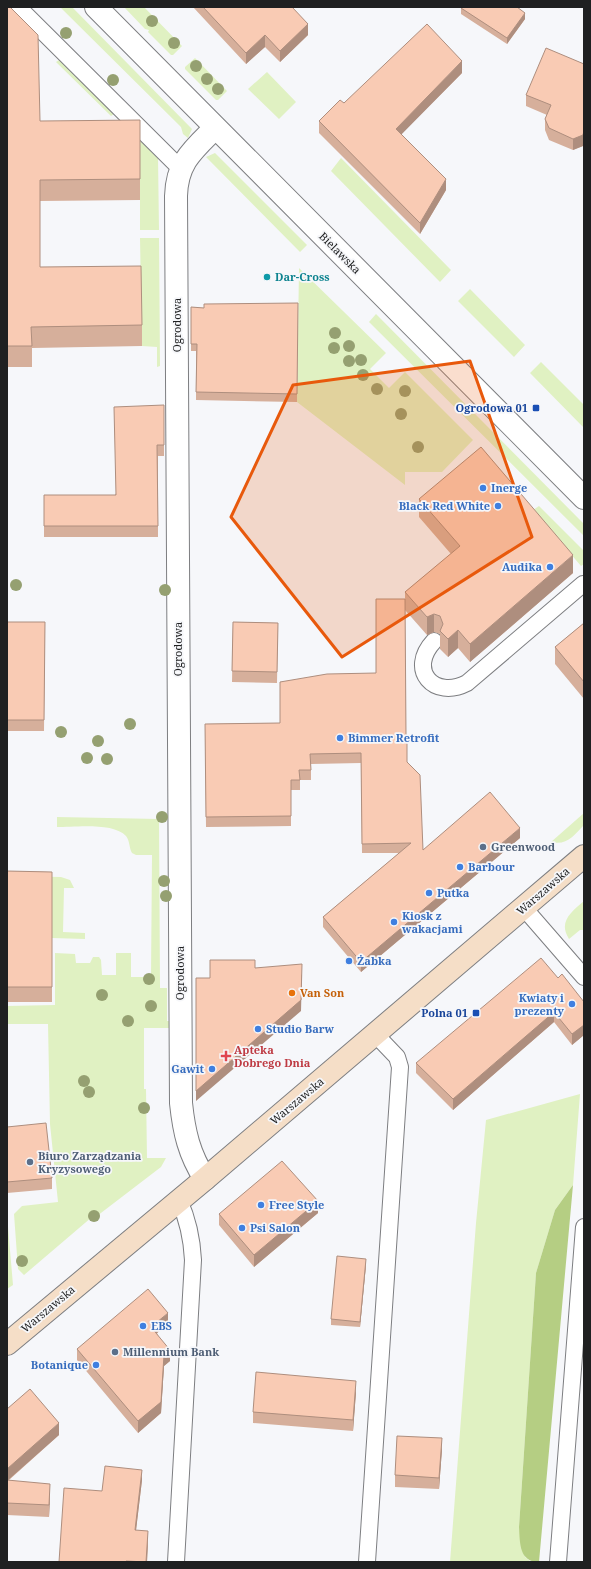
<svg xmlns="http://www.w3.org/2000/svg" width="591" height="1569" viewBox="0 0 591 1569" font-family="'Noto Serif',serif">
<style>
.green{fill:#e0f1c2}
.forest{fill:#b5ce83}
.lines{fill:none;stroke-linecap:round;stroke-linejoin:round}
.service-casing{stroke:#7d7e81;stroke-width:18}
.minor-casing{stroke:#7d7e81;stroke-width:24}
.tertiary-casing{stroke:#7d7e81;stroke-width:24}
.secondary-casing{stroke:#7d7e81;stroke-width:24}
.service{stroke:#fff;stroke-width:16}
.minor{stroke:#fff;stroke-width:22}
.tertiary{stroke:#fff;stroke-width:22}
.secondary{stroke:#f5dec7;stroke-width:22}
.tree{fill:#95a071}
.wall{fill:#d6af9b}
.shaded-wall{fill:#ae8e7e}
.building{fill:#f9cbb4;stroke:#ae8e7e}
.marked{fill:#e8590c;fill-opacity:0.2;stroke:#e8590c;stroke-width:3;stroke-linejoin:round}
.culture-dot{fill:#0f9aa8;stroke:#f6f7fa;stroke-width:1.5}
.transit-dot{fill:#1a4fb4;stroke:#f6f7fa;stroke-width:1.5}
.shop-dot{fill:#3f7fe0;stroke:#f6f7fa;stroke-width:1.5}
.service-dot{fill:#5c6f8a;stroke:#f6f7fa;stroke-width:1.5}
.food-dot{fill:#e8710a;stroke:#f6f7fa;stroke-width:1.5}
.health-dot{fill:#e0444e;stroke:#f6f7fa;stroke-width:1.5}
.labels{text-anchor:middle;stroke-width:3.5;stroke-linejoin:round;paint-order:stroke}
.street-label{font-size:11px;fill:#1f2021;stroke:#f6f7fa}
.culture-label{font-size:11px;font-weight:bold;fill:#0d838f;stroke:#f6f7fa;text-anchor:start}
.transit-label{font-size:11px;font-weight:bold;fill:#164399;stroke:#f6f7fa;text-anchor:end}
.shop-label{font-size:11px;font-weight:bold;fill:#366cbe;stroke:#f6f7fa;text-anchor:start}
.service-label{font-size:11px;font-weight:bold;fill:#4e5e75;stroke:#f6f7fa;text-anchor:start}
.food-label{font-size:11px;font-weight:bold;fill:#c56008;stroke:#f6f7fa;text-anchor:start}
.health-label{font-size:11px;font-weight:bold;fill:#be3a42;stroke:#f6f7fa;text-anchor:start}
</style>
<rect width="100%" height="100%" fill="#f6f7fa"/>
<!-- green -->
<path class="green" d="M60,7H72L192,129L188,138L183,134L181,127Z
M124,7H144L182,46L173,55H171L148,32L149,30L145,29Z
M195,58L227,91L218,100H216L185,69V67Z
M59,60L114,114L111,116L56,62Z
M267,72L296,102L279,119L248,89Z
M120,120L158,157L159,230H140V141L118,122Z
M215,153L307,245L300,252L206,157Z
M341,158L451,270L440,282L331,171Z
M140,238H159L160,366L157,367V347L142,346Z
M299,268L386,353L370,369L389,388L405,372L473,440L442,472H405V485L297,402Z
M470,289L525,345L514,357L458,301Z
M376,314L584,524V536L369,322Z
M541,362L584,405V428L530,373Z
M539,506L584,551V564L581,566L533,510Z
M584,813V825C574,835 567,846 551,842Z
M57,817L159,819L160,988H167V1021H171L170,1027L169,1028H144V1089H146L147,1158H166L161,1167L97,1216L98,1217L95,1220L92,1217L24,1275L18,1269L14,1214L22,1206L58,1202L50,1124L48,1024H7V1006L55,1005V953L75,954L76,963H90L93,957H99L101,960L102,975H116V953H131V977H151L152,855H136L132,853C129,848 130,841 126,836C114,822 74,827 57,827Z
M7,876L61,877L70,880L74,888H64L63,932L85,933V939L52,938V887Z
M584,901V930H580L569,939C558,922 571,912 584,901Z
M580,1094L573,1185L555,1210L536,1273L519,1527L525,1557L531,1562H450L476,1223L486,1120Z
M7,1215L13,1285L7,1289Z"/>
<!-- forest -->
<path class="forest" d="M573,1185L539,1562C519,1562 520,1543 519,1527L536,1273L555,1210Z"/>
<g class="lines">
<defs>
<path id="service" d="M18,7L181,169
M434,641C407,670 434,700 467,683L583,584
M524,908L584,977
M176,1562L193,1260C192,1239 188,1220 179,1200
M367,1562L400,1067L397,1057L375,1034
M558,1562L584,1227"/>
<path id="minor" d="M205,1179C189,1154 184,1132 181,1103L176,196C177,162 193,150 215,128"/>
<path id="tertiary" d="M96,7L584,498"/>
<path id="secondary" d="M7,1344L205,1179L584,856"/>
</defs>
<!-- service casing -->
<use href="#service" class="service-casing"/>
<!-- minor casing -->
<use href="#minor" class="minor-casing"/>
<!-- tertiary casing -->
<use href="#tertiary" class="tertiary-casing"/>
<!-- secondary casing -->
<use href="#secondary" class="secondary-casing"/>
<!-- service -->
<use href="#service" class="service"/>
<!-- minor -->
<use href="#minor" class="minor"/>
<!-- tertiary -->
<use href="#tertiary" class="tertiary"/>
<!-- secondary -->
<use href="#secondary" class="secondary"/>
</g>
<!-- trees -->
<g class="tree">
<circle cx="152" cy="21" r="6"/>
<circle cx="66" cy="33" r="6"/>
<circle cx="174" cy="43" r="6"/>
<circle cx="196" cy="66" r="6"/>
<circle cx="207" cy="79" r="6"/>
<circle cx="113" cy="80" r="6"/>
<circle cx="218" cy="89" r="6"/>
<circle cx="335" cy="333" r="6"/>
<circle cx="349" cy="346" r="6"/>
<circle cx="334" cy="348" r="6"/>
<circle cx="361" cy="360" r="6"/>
<circle cx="349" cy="361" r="6"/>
<circle cx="363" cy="375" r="6"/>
<circle cx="377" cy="389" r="6"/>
<circle cx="405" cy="391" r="6"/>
<circle cx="401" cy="414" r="6"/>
<circle cx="418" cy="447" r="6"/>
<circle cx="16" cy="585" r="6"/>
<circle cx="165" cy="590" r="6"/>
<circle cx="130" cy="724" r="6"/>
<circle cx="61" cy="732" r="6"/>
<circle cx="98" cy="741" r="6"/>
<circle cx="87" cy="758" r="6"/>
<circle cx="107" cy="759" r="6"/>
<circle cx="162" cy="817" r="6"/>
<circle cx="164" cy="881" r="6"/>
<circle cx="166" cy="896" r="6"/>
<circle cx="149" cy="979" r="6"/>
<circle cx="102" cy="995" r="6"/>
<circle cx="151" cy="1006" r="6"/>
<circle cx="128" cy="1021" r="6"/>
<circle cx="84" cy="1081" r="6"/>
<circle cx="89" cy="1092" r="6"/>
<circle cx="144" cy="1108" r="6"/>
<circle cx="94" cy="1216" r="6"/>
<circle cx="22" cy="1261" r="6"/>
</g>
<!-- wall -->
<path class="wall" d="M7,7L40,121L140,179V200L40,201V267L142,325V346L32,348V367H7Z
M193,7H292L308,35L280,62L265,47L246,64Z
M461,8L525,19L507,44L461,14Z
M584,64V142L583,146L573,150L549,140L545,130V119L547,115L526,106V95Z
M462,73L401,134L446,190L420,234L319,133V121L344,103Z
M298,303L297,402L196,400V351H191V307L204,308Z
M164,405V456H158V537H44V495H115Z
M419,499L573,573L470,662L458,648L448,657L440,649V634L434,632L427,635L405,610L406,735L407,762L423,850L520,838L361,972L323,927V917L399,853H362L361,763L311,764V780H300V790H291V826L206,827L205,724L280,723L376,673L405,609V592L451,554L419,517Z
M7,622H45L44,731H7Z
M233,622L278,623L277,683L232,682Z
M584,623V699L555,664V647Z
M7,871L52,872V1002H7Z
M558,978L584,1002V1035L572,1045L554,1022L453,1110L416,1073V1063Z
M7,1127L52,1178V1189L7,1193Z
M318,1213L254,1267L219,1225V1214Z
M366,1265L360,1327L331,1325V1319Z
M168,1324L157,1333L170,1361L164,1366L161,1413L138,1433L77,1360V1349Z
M356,1392L353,1431L253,1423V1412Z
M7,1409L59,1435L9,1480L50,1496L49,1517L7,1515Z
M442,1449L439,1489L395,1487V1475Z
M142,1480L136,1530L148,1540L147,1562H59L102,1491Z"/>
<!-- shaded-wall -->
<path class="shaded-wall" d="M525,13V19L507,44V38Z
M308,24V35L280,62V51Z
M265,35V47L246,64V53Z
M462,61V73L396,140V129Z
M584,131V142L583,146L573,150V139Z
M446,179V190L420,234V223Z
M573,555V573L470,662V644Z
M434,614V632L427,635V617Z
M458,630V648L448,657V639Z
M520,828V838L361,972V962Z
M302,974L301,1011L196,1101V1091Z
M554,1012V1022L453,1110V1099Z
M584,1025V1035L572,1045V1034Z
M318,1201V1213L254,1267V1255Z
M366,1259V1265L360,1327V1322Z
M168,1313V1324L151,1338V1327Z
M170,1350V1361L164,1366L161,1413L138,1433V1421L164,1355Z
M356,1381V1392L353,1431V1420Z
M59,1423V1435L7,1481V1469Z
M442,1438V1449L439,1489V1478Z
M142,1470V1480L135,1539V1530Z
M50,1484V1496L49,1517V1505Z
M148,1531V1540L147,1562H146Z"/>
<!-- building -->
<path class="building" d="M7,7H10L38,35L40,121L140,120V179L40,180V267L141,266L142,325L31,327L32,346H7Z
M203,7H292L308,24L280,51L265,35L246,53Z
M462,7H517L525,13L507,38L461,8Z
M427,24L462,61L396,129L446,179L420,223L319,121L340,100L344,103Z
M546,48L584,64V131L583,135L573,139L549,128L545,119L551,105L526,95Z
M298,303L297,394L196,392L197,344H191V307L204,308V304Z
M164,405V445H157L158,526H44V495H116L114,407Z
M481,447L573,555L470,644L458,630L448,639L440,631L443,624L440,616L434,614L427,617L405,592L460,546L419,499Z
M376,599H405L406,735H407V762L420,775L423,850L490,792L520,828L361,962L323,917L411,843L362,844L361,753L310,754L311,770H299L300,780H291V816L206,817L205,724L280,723V682L327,674L376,673Z
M7,622H45L44,720H7Z
M233,622L278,623L277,672L232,671Z
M584,623V682L555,647Z
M7,871L52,872V987H7Z
M541,958L558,978L562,974L584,1002V1025L572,1034L554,1012L453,1099L416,1063Z
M210,960H255V968L302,964L301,1000L196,1091V978H210Z
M46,1123L52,1178L7,1182V1127Z
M282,1161L318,1201L254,1255L219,1214Z
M337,1256L366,1259L360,1322L331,1319Z
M148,1289L168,1313L151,1327L170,1350L164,1355L161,1402L138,1421L77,1349Z
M256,1372L356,1381L353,1420L253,1412Z
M30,1389L59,1423L7,1469V1409Z
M397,1436L442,1438L439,1478L395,1475Z
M105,1466L142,1470L135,1530L148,1531L146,1562L126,1561L125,1562H59L64,1488L102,1491Z
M7,1480L50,1484L49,1505L7,1503Z"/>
<!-- marked area -->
<path class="marked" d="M470,361L532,537L342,657L231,517L293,385Z"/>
<!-- markers -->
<circle class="culture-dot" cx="267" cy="277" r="4"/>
<g class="transit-dot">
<rect x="532" y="404" width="8" height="8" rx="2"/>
<rect x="472" y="1009" width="8" height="8" rx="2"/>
</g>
<g class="shop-dot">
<circle cx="483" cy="488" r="4"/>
<circle cx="498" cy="506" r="4"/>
<circle cx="550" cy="567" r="4"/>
<circle cx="340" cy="738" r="4"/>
<circle cx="460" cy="867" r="4"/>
<circle cx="429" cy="893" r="4"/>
<circle cx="394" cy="922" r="4"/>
<circle cx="349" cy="961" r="4"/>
<circle cx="572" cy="1004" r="4"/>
<circle cx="258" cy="1029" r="4"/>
<circle cx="212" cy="1069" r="4"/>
<circle cx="261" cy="1205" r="4"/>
<circle cx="242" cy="1228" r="4"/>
<circle cx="143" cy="1326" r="4"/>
<circle cx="96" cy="1365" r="4"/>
</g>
<g class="service-dot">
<circle cx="483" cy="847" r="4"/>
<circle cx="30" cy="1162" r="4"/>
<circle cx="115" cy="1352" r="4"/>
</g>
<circle class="food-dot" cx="292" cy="993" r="4"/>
<path class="health-dot" d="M224 1050h4v4h4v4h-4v4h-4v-4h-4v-4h4z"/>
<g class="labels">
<!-- street labels -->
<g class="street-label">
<text transform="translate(340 253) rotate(45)" y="4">Bielawska</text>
<text transform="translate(177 325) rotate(-90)" y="4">Ogrodowa</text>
<text transform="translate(178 649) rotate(-90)" y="4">Ogrodowa</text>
<text transform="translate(543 891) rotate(-41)" y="4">Warszawska</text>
<text transform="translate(180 973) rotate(-90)" y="4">Ogrodowa</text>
<text transform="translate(297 1101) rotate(-40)" y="4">Warszawska</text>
<text transform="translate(48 1309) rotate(-40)" y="4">Warszawska</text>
</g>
<!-- culture labels -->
<g class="culture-label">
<text x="275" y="281">Dar-Cross</text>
</g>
<!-- transit labels -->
<g class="transit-label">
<text x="528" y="412">Ogrodowa 01</text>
<text x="468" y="1017">Polna 01</text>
</g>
<!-- shop labels -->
<g class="shop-label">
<text x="491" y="492">Inerge</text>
<text x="490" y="510" text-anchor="end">Black Red White</text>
<text x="542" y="571" text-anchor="end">Audika</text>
<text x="348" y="742">Bimmer Retrofit</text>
<text x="468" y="871">Barbour</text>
<text x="437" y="897">Putka</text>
<text x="402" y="920">Kiosk z<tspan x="402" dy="13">wakacjami</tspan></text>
<text x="357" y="965">Żabka</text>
<text x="564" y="1002" text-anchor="end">Kwiaty i<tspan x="564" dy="13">prezenty</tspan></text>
<text x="266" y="1033">Studio Barw</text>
<text x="204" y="1073" text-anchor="end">Gawit</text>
<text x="269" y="1209">Free Style</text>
<text x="250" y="1232">Psi Salon</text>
<text x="151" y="1330">EBS</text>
<text x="88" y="1369" text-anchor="end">Botanique</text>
</g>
<!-- service labels -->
<g class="service-label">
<text x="491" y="851">Greenwood</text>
<text x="38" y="1160">Biuro Zarządzania<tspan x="38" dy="13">Kryzysowego</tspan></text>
<text x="123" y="1356">Millennium Bank</text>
</g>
<!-- food labels -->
<g class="food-label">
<text x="300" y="997">Van Son</text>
</g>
<!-- health labels -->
<g class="health-label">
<text x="234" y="1054">Apteka<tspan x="234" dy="13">Dobrego Dnia</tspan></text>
</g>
</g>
<!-- border -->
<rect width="591" height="1569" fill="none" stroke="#1f2021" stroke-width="16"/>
</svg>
